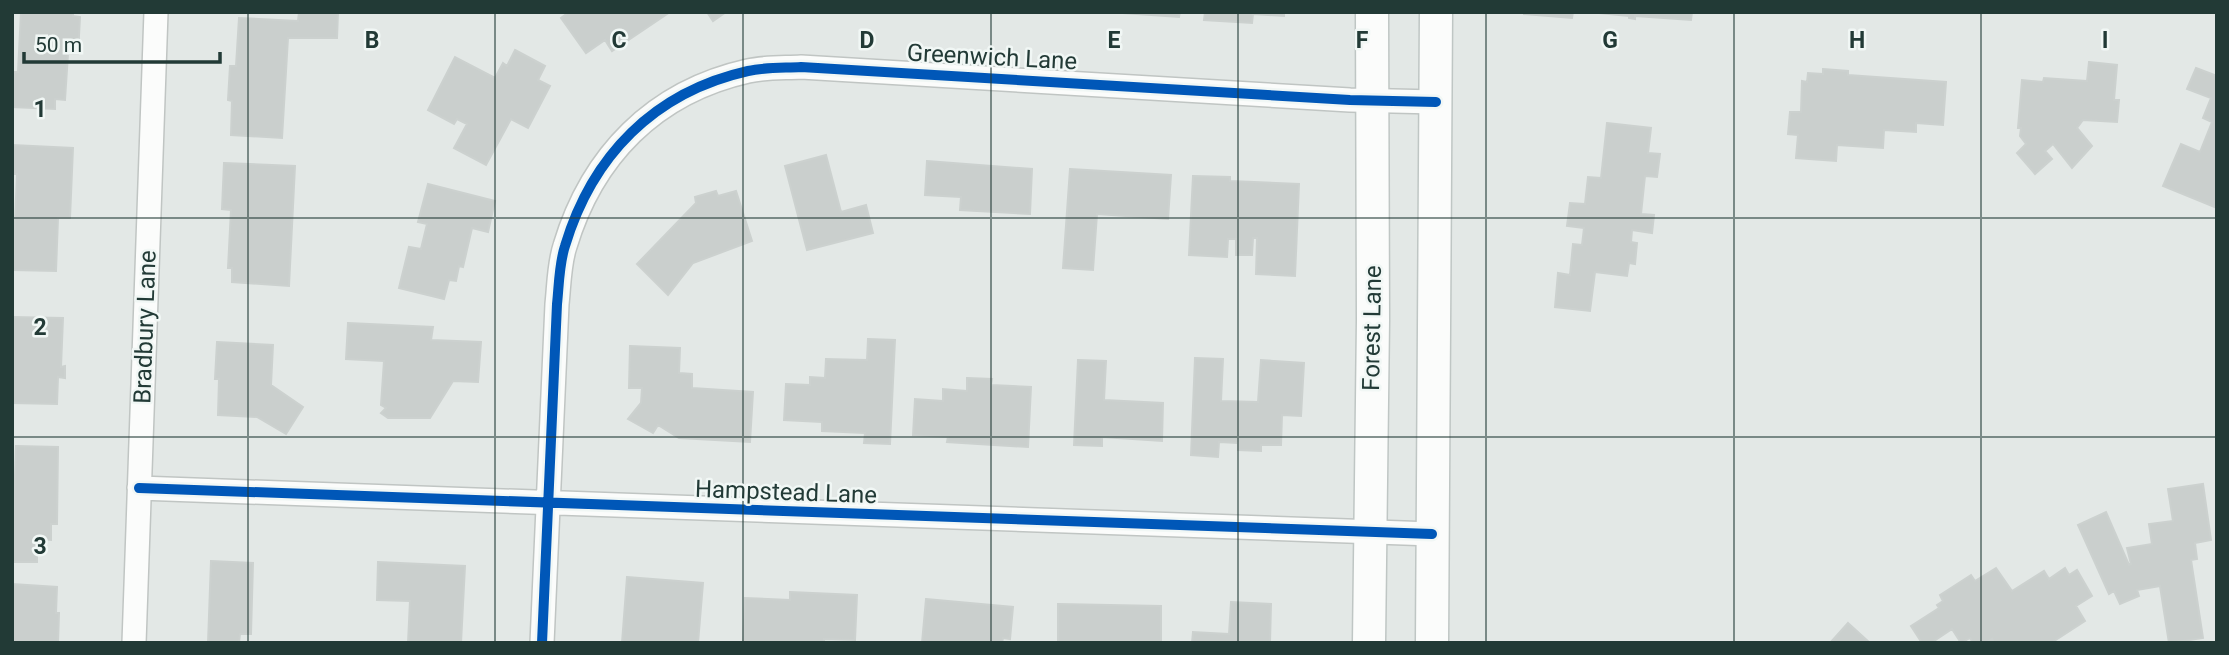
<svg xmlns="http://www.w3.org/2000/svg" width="2229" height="655" viewBox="0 0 2229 655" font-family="Roboto,sans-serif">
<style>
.building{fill:#cacfcd;stroke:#ccd1cf;stroke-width:2}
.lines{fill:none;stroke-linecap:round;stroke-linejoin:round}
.minor-casing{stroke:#c0c5c3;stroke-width:26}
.secondary-casing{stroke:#bfc6c4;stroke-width:35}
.minor{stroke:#fbfcfb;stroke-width:23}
.secondary{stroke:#fbfcfb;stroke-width:32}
.cycleway-casing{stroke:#f1f7f5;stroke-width:15}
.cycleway{stroke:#0057b8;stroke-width:10}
.grid{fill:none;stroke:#223a36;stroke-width:2;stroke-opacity:0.55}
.labels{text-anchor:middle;stroke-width:5;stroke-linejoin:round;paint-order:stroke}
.street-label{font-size:24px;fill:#223a36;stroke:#f1f7f5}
.grid-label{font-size:23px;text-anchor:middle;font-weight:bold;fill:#223a36;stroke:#f1f7f5;stroke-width:5;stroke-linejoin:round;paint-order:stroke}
</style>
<rect width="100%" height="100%" fill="#e3e8e6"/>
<!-- building -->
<path class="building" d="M21,12H73V16L80,17L78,54H68L65,100L55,99V109L12,107L14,72H18Z
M299,12H338L337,38H288L282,138L231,135L232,101L228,100L230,66H236L239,18L298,21Z
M569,12H670L612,51L605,40L586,53L561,18Z
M707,12H726L713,21Z
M1108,12H1180L1179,17Z
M1205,12H1284V16L1253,14L1252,23L1204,20Z
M1524,12H1573L1572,18L1524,14Z
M1589,12H1692L1691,20L1635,16V19L1629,18V16Z
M515,50L545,66L538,80L550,86L528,128L511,119L486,165L454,148L467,124L457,119L454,124L428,110L455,57L495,78L503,63L507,66Z
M2089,62L2117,65L2114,100H2119L2117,122L2083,120L2077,128L2092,146L2072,168L2053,144L2045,151L2052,159L2035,174L2017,153L2026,144L2020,136L2021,128H2018L2022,80L2043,82L2044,78L2087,81Z
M2196,68L2217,76V208L2163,186L2181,144L2200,152L2212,122L2203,118L2211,98L2187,89Z
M1823,69L1848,71V75L1946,82L1943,125L1916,123V132L1884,130L1883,148L1837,145L1836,161L1796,158L1798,135L1788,134L1790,112H1801L1802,81L1807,82L1808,73L1823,74Z
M1607,123L1651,128L1648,153L1660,154L1657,177L1645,176L1641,214L1654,215L1652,233L1632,230L1631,242L1637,243L1635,264L1629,263L1627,276L1595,272L1590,311L1555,307L1558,273L1570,275L1573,244L1582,245L1584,228L1567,226L1570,203L1585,204L1588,177L1601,178Z
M12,145L73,148L70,218H58L56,271L13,270L17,174H12Z
M826,155L841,212L866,205L873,233L807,250L785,166Z
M927,161L1032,169L1030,214L960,210L961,197L925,195Z
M224,163L295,166L289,286L232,282V268H228L231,210L222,209Z
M1070,169L1171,175L1168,219L1097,214L1093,270L1063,268Z
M1193,176L1230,177V181L1299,184L1295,276L1256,274L1257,238H1253L1252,255H1236V239H1228L1227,257L1189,255Z
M428,184L495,201L488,232L472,228L463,267L459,266L456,281L449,280L444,299L399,288L409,247L421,249L427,224L418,222Z
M716,191L718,196L736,191L752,241L693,263L668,295L637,264L696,203L695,197Z
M12,317L63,318L61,367L65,366V378L58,377L57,404L12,403Z
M348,323L433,327L431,340L481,342L478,382L453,381L430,418H388L381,413L386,408L381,405L384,361L346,359Z
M868,339L895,340L890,444L864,443L865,433L822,431V422L784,420L786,384L810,385V377L825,378L826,359L867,360Z
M217,342L273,345L271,385L303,407L286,434L257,417L218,415L219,379H215Z
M630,346L680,348L679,373L692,374V388L753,392L750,442L679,438L658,425L653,433L628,419L641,403L642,388H629Z
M1195,358L1223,359L1221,401L1258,402L1261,360L1304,363L1301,416L1282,415L1281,445H1261V451L1238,450V443L1219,442L1218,457L1191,455Z
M1078,360L1106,361L1104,400L1163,403L1162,441L1102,437V446L1074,445Z
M967,378L992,379L991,385L1031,387L1028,447L947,442L948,437L913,435L915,399L943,401V389L967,391Z
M16,446L58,447L57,524H51V540L37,539V562H12Z
M2203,484L2211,540L2195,543L2197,559L2191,560L2203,638L2169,643L2160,586L2137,590L2139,596L2120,604L2114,591L2109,594L2078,525L2106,512L2129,565L2131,564L2127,548L2152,544L2149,524L2173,521L2168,489Z
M211,561L253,563L251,634H240L239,643H208Z
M378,562L465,566L461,643H408L410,601L377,600Z
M1996,568L2012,591L2044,571L2049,579L2065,568L2069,575L2077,570L2092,596L2076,606L2085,621L2051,643H1994L1992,639L1985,643H1973L1970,638L1961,643L1952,629L1931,643H1922L1911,626L1939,608L1937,605L1943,601L1940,595L1971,575L1975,581Z
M627,577L703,583L698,643H622Z
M12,584L57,587L56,613H59L58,643H12Z
M790,592L857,595L855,640L824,639V643H743L745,598L790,600Z
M926,599L1013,607L1010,639L1003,638L1002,643H922Z
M1231,602L1271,604L1270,643H1192L1193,632L1229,634Z
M1058,604L1161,606V643H1058Z
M1848,623L1870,643H1830Z"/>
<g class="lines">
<defs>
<path id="minor" d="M139,488L1432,534
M134,643L156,12
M542,643L557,304C559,286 559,264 565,246C592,156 654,92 748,71C765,67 784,68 801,67L1350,100L1436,102"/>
<path id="secondary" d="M1369,643L1373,320L1372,12
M1432,643L1436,12"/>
</defs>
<!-- minor casing -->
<use href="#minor" class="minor-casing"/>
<!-- secondary casing -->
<use href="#secondary" class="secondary-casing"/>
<!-- minor -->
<use href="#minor" class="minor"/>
<!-- secondary -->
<use href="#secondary" class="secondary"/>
<defs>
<path id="cycleway" d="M139,488L1432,534
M542,643L557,304C559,286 559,264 565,246C592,156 654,92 748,71C765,67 784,68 801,67L1350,100L1436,102"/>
</defs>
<!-- cycleway casing -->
<use href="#cycleway" class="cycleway-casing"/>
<!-- cycleway -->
<use href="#cycleway" class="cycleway"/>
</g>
<!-- grid -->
<path class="grid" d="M248,12V643M495,12V643M743,12V643M991,12V643M1238,12V643M1486,12V643M1734,12V643M1981,12V643M12,218H2217M12,437H2217"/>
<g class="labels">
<!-- street labels -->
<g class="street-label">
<text transform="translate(992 57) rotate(3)" y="8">Greenwich Lane</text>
<text transform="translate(145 327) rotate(-88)" y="8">Bradbury Lane</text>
<text transform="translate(1372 328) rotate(-89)" y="8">Forest Lane</text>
<text transform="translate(786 492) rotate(2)" y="8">Hampstead Lane</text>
</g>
</g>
<g class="grid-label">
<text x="372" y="48">B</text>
<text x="619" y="48">C</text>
<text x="867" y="48">D</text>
<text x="1114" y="48">E</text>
<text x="1362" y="48">F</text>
<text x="1610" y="48">G</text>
<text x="1857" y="48">H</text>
<text x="2105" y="48">I</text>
<text x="40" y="117">1</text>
<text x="40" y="335">2</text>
<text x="40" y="554">3</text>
</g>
<!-- border -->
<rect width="2229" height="655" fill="none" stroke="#223a36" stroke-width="28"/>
<!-- scale -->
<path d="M24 52v10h196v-10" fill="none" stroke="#223a36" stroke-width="3.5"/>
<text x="35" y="52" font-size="21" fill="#223a36" stroke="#f1f7f5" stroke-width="5" paint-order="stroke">50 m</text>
</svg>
